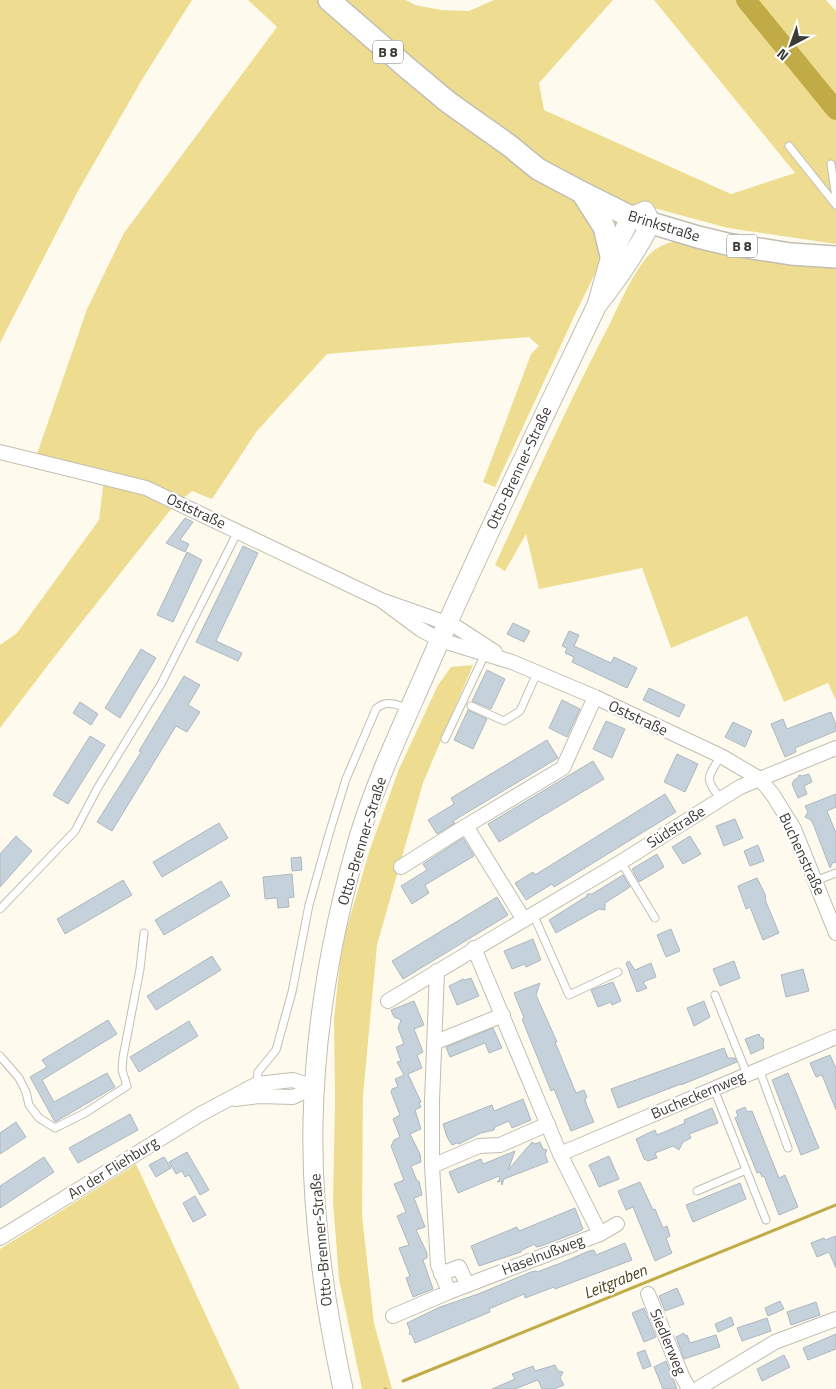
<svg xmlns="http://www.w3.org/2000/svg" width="836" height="1389" viewBox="0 0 836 1389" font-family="'Titillium Web',sans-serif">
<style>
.green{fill:#eedd91}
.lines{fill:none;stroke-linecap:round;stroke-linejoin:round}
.stream{stroke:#c1ab47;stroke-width:3}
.river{stroke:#c1ab47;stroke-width:20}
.building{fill:#c6d2db;stroke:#acb8c1}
.service-casing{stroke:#c1beb1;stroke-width:9}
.minor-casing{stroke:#c1beb1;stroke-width:16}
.secondary-casing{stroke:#c1beb1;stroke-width:21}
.primary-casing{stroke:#c1beb1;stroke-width:24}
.service{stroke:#fff;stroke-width:7}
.minor{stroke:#fff;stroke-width:14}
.secondary{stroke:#fff;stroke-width:19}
.primary{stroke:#fff;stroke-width:21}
.labels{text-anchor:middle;stroke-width:4.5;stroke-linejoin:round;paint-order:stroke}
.shield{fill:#fff;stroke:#767672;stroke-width:1}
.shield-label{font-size:14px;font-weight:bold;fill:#3c3b36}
.street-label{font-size:15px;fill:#3c3b36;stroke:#fff}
.water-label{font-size:16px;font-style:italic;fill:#4d441b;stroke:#fff}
</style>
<rect width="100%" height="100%" fill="#fefbee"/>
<!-- green -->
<path class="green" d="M0,0H192L143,78L78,191L0,343Z
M248,0H406L415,5L441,10L469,11L494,0H613L539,83L544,110L731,194L795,173L654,0H826L836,11V244L728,228L654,208L603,258L579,306L495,487L483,482L531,354L539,346L529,337L327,354L257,431L212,499L192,491L172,508L58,652L0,728V645L17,633L99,520L105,470L37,454L87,309L124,233L277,27Z
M673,242L685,243L836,267V700L828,683L784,702L747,616L671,648L642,568L539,589L526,534L505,571L495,565C530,489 564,412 603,337C617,311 628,280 647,257C654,249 663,244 673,242Z
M473,665L423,783L377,945L363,1096L362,1215L374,1323L392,1389H362L339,1279L333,1202L335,1100L334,1018L342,944L370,849L399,769L438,685L451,667Z
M136,1164L240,1389H0V1249Z"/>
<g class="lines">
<!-- stream -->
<path class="stream" d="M403,1381L836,1205
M385,1389H386"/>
<!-- river -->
<path class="river" d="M746,0L836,110"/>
</g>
<!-- building -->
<path class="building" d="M185,518L193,522L180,540L189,544L185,552L166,543Z
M243,546L258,553L216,641L242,653L238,661L196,642Z
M187,552L202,560L173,622L157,615Z
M513,623L530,631L524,642L507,634Z
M569,631L579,635L574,646L611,663L614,657L637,668L627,688L572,662L574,657L565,653L567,648L562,646Z
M141,649L156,658L120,718L105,708Z
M487,670L505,679L491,709L472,701Z
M184,676L200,685L188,705L200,712L187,732L176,726L112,831L97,822L141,752L139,751Z
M649,688L685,705L679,717L643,700Z
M562,700L580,709L567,737L549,728Z
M80,702L98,714L91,725L73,713Z
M468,710L487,719L473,749L454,740Z
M831,712L836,725V731L795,748L796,752L785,757L771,724L783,719L787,729Z
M606,721L625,729L612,758L593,749Z
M733,722L752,731L745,747L725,737Z
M90,736L105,745L68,804L53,795Z
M547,740L558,758L453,821L455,823L437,834L428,820L454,804L451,798Z
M677,754L698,764L685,792L664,782Z
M593,761L604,779L499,842L488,824Z
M809,774L812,782L804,786L807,794L798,798L792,784L794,780L798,778L799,775L802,776Z
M665,794L676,812L554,887L552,884L526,900L515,883L533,872L535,875Z
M836,794V807L827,811L836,833V863L833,862L830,868L814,826L811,820L805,817L808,812L805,806Z
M735,819L743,838L724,846L716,826Z
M219,823L228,838L162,877L153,862Z
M16,836L32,851L0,887V854Z
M690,836L701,854L683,864L672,847Z
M463,838L474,856L425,885L429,893L412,904L401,886L427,870L423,864Z
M758,845L764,861L750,866L744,851Z
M657,854L664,867L639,882L632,869Z
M301,857L302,870L292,871L291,858Z
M292,874L294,897L288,898L289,907L278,908L277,898L265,899L263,877Z
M623,875L630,887L605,903V910L599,909L556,933L549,920L587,896V894H592Z
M757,878L765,894L766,902L779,933L763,940L750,907L746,909L738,886Z
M123,880L132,895L65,934L57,919Z
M221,881L230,896L164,935L155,920Z
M497,897L508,915L403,979L392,961Z
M671,929L680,951L666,957L657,935Z
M533,939L541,960L526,967L525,964L512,969L504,951Z
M212,956L221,970L156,1010L147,996Z
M629,961L635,970L651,963L656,977L643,982L647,988L637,992L626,963Z
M734,961L740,978L720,986L713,969Z
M803,969L809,991L786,997L781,975Z
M471,978L479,996L457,1005L449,986L463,979L465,980Z
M613,982L621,1001L612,1005L611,1002L598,1007L591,990Z
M540,983L536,995L557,1042H555L576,1093L584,1090L587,1097L585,1100L587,1106L594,1122L571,1131L554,1089L551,1091L545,1076L522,1019L524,1018L514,993Z
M414,1001L424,1025L414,1029L423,1052L417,1055L422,1068L408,1074L421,1102L419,1103L421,1107L415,1110L421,1129L410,1134L420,1154L421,1162L411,1166L417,1181H419L422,1195L414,1198L425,1227L416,1230L427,1253V1258L423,1260L433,1289L413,1297L406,1278L410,1276L399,1248L409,1245L397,1216L406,1212L394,1184L404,1180L391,1146L394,1140L400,1137L393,1119L400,1115L391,1092L392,1089L398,1087L395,1079L404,1075L397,1062L401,1061L396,1047L404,1044L398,1028L401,1020L394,1017L391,1010Z
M704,1001L710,1017L694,1026L687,1008Z
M108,1020L117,1034L42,1080L54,1102L107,1073L115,1087L55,1122L30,1077L47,1067L42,1060Z
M189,1021L198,1036L139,1072L130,1057Z
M493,1028L502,1048L489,1053L485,1043L450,1057L446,1047Z
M759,1034L760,1037L764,1039L763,1044L764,1048L751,1054L745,1039Z
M724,1048L728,1058H735L737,1062L681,1085V1084L618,1108L611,1089Z
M830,1055L836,1068V1110L822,1075L816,1077L810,1063Z
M788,1073L819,1148L801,1155L772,1080Z
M523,1099L531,1120L512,1128L509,1121L495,1127L494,1130L481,1133L459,1144L457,1143L452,1145L447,1137L443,1124L492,1105L494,1111Z
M745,1107L747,1112L752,1111L779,1178L785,1175L798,1207L779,1215L764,1176L762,1177L760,1172L757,1173L735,1118L738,1116L736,1111Z
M712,1108L718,1123L689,1134L691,1138L683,1142L679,1150L673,1146L655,1153L657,1158L648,1161L644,1159L636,1139L655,1130L657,1135L685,1123L684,1120Z
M130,1114L138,1130L78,1163L69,1148Z
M16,1122L26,1137L0,1154V1133Z
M532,1142L535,1144L540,1142L543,1149L547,1150L545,1154L548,1162L504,1179L502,1185L501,1181L497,1182L500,1179L499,1176L458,1193L449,1172L481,1159L483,1164L515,1151L508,1170Z
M187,1152L209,1190L200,1195L189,1175L185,1177L182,1171L176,1174L169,1162Z
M609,1156L619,1179L599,1187L589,1165Z
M44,1157L54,1172L0,1208V1186Z
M164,1157L171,1168L156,1177L149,1165Z
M640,1182L653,1210L655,1209L663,1228L667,1226L670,1236L666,1238L672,1253L655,1261L633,1207L626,1210L618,1191Z
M740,1183L746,1199L693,1222L686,1205Z
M195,1196L206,1215L193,1222L183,1203Z
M575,1208L583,1229L578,1232L541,1246L536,1247L535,1244L522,1250L521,1252L479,1266L471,1246L517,1227L519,1231Z
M836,1236V1268L829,1252L817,1257L811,1243L824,1238L825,1240Z
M625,1243L632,1260L555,1289L554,1287L525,1298L524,1294L489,1309L490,1312L415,1343L412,1335L409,1334L410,1331L407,1323L440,1307L478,1294L531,1272L536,1271L537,1272L561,1263L589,1251L594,1250L596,1255Z
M677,1288L684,1304L665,1311L659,1296Z
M780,1301L784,1309L768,1316L765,1308Z
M816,1302L820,1315L791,1325L787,1312Z
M644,1308L656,1337L644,1342L632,1313Z
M731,1317L734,1325L718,1332L715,1324Z
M767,1318L771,1331L742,1341L737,1328Z
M684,1333L685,1336L687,1335L690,1343L716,1335L720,1347L684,1359L676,1337Z
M836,1334V1349L808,1360L803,1348Z
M645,1350L651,1366L643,1369L637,1353Z
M784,1355L790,1367L762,1381L757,1369Z
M666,1361L672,1376L677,1389H663L654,1367Z
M555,1365L558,1371L563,1372L560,1378L564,1385L554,1389H542L538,1380L515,1389H492L515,1379L512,1374L533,1366L535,1371Z"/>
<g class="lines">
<defs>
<path id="service" d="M789,146L836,205
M831,164L836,198
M471,706L504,721L520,711L537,673
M445,739L485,654
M721,756C707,778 704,778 721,799
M621,862L655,918
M815,881L836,873
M0,909L75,831L97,789L161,684L238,531
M533,914L569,995L618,972
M715,995L747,1074
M0,1056L19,1078L26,1092L29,1105L39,1118L55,1128L85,1113L127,1086L122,1070L123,1057L140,969L144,933
M759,1069L788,1148
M257,1086L258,1072L276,1050L292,992L309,905L329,834L346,779L376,709C386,699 396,705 409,708
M714,1089L766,1220
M697,1191L746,1170"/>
<path id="minor" d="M0,452L146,488L381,600L455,626L495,652
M381,600L420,629L440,640L512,662L595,697L721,756L760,779L773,795L794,829L836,933
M401,867L466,826
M524,920L466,826L563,768L595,697
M474,948L560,1154L600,1234
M437,971L432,1101V1166L438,1265L449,1292L600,1234L617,1224
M388,1001L621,862L740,787L836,748
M436,1042L503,1015
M235,1099L259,1096L293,1097L315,1087
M560,1154L836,1037
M432,1166L479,1146L500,1145L548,1124
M0,1238L199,1115L257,1084L293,1080L315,1087
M441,1274L459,1267L467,1284
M648,1294L682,1376L689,1389
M393,1316L449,1292
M697,1389L775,1342L836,1319"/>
<path id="secondary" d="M343,1389C324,1301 311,1211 313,1122C315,1024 333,926 360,834C379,773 407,716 432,658C484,539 541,422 597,305L611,256L631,217L645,211L651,223C636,252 617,280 597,305"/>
<path id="primary" d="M329,0L405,66L448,102L510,146L538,169L583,193L631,217L698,237L727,244L791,254L836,257
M583,194L604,227L611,256"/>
</defs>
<!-- service casing -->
<use href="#service" class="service-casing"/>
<!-- minor casing -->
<use href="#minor" class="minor-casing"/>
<!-- secondary casing -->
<use href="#secondary" class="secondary-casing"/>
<!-- primary casing -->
<use href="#primary" class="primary-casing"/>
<!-- service -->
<use href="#service" class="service"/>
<!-- minor -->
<use href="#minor" class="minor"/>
<!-- secondary -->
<use href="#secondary" class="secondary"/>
<!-- primary -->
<use href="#primary" class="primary"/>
</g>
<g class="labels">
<!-- shield labels -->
<g class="shield">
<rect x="373" y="40.5" width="30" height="23" rx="4"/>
<rect x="727" y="234.5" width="30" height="23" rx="4"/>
</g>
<g class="shield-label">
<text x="388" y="57">B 8</text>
<text x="742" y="251">B 8</text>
</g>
<!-- street labels -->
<g class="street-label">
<text transform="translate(664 226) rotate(17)" y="5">Brinkstraße</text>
<text transform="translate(519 468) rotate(-65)" y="5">Otto-Brenner-Straße</text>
<text transform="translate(196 511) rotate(25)" y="5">Oststraße</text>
<text transform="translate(638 718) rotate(25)" y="5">Oststraße</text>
<text transform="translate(676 827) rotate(-32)" y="5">Südstraße</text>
<text transform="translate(362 841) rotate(-73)" y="5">Otto-Brenner-Straße</text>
<text transform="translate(802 854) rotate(65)" y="5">Buchenstraße</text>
<text transform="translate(698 1095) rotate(-23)" y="5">Bucheckernweg</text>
<text transform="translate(113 1168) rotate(-32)" y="5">An der Fliehburg</text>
<text transform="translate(321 1240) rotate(-95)" y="5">Otto-Brenner-Straße</text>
<text transform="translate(543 1255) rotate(-21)" y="5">Haselnußweg</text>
<text transform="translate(668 1342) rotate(67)" y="5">Siedlerweg</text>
</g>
<!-- water labels -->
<g class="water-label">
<text transform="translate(615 1281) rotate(-22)" y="6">Leitgraben</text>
</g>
</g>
<!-- north arrow -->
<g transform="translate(791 45) rotate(221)" stroke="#ffffff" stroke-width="4" paint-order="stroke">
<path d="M0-4L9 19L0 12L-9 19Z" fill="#3c3b36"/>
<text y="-8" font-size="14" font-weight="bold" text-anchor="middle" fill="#3c3b36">N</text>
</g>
</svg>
